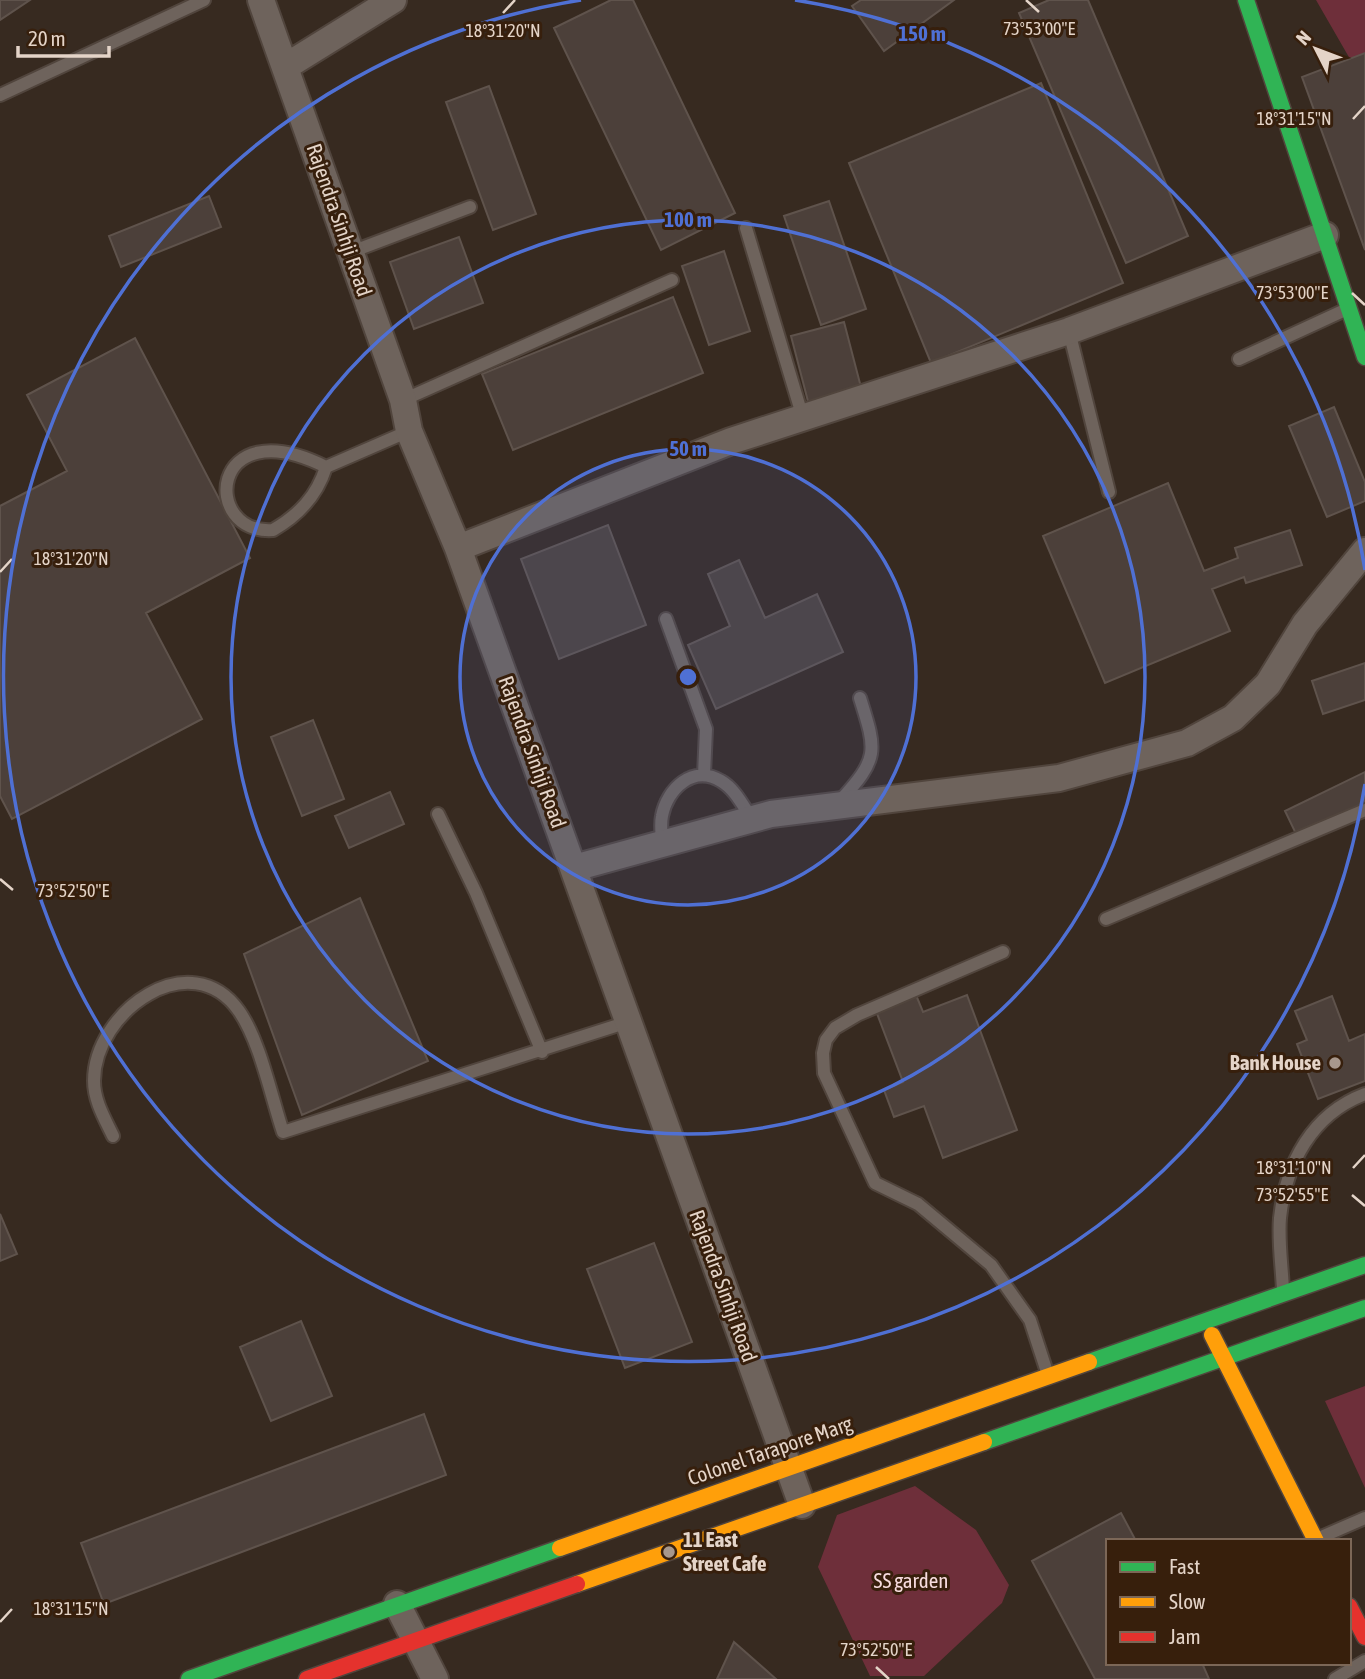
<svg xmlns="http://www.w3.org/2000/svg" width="1365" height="1679" viewBox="0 0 1365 1679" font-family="'Asap Condensed',sans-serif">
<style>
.green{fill:#6e2f3a}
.building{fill:#4c403a;stroke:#5f534c;stroke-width:2}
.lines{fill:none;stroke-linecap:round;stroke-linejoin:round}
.lane-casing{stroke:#51453d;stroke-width:16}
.street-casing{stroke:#51453d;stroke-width:30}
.fast-casing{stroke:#51453d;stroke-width:19}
.slow-casing{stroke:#51453d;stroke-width:19}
.jam-casing{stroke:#51453d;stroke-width:19}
.lane{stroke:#6e635c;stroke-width:12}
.street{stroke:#6e635c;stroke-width:26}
.fast{stroke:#30b455;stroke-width:16}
.slow{stroke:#ff9f0a;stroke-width:16}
.jam{stroke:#e5322d;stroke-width:16}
.ticks{fill:none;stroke:#e4d4c8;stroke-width:2.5}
.ring{fill:none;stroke:#4f70d4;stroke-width:3.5}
.poi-dot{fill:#a7988d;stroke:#371f0c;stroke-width:2.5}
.labels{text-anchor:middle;stroke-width:6;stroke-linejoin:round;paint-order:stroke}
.street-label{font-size:21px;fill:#e4d4c8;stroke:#371f0c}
.poi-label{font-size:21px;font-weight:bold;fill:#e4d4c8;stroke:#371f0c;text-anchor:end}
.park-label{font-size:21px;fill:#f7dcdf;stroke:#371f0c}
.ticks-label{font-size:18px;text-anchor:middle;fill:#e4d4c8;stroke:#371f0c;stroke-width:6;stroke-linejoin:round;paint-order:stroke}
.centre{fill:#4f70d4;stroke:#371f0c;stroke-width:3.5}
.ring-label{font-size:21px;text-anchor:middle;font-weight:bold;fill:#4f70d4;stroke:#371f0c;stroke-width:6;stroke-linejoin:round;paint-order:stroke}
</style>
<rect width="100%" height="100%" fill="#372a20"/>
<!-- green -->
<path class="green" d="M1316,0H1365V85Z
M1365,1386V1488L1325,1401Z
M915,1486L976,1530L1009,1585L1002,1603L924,1676H870L818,1567L837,1515Z"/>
<!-- building -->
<path class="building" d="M0,0H30L0,20Z
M611,0H633L735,213L661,250L554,28Z
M861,0H954L884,51L852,6Z
M1049,0H1088L1188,236L1126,263L1019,13Z
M1365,53V250L1302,77Z
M1041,83L1123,283L931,363L849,163Z
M489,86L536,214L493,230L446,102Z
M209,196L221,227L121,267L109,236Z
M829,201L866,309L821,325L784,216Z
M459,237L483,303L414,329L390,262Z
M724,251L750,331L709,345L682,266Z
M673,297L703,373L513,450L482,374Z
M844,322L863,395L810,409L791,336Z
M135,338L250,558L146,613L202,719L12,819L0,796V506L67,471L27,395Z
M1334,407L1365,482V501L1327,517L1289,426Z
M1168,483L1204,571L1238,558L1235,548L1290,530L1302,565L1246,583L1244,577L1212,589L1230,631L1105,683L1043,536Z
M608,525L646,625L559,659L521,559Z
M739,560L765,618L817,594L843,652L716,709L688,645L730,626L708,574Z
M1365,663V700L1323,714L1312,681Z
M313,720L344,799L302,816L271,737Z
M1365,772V805L1298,838L1285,811Z
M390,792L404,824L349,848L335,816Z
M360,898L428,1061L302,1115L244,954Z
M916,995L923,1012L967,995L1017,1130L943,1158L924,1106L894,1117L884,1090L903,1082L876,1011Z
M1332,996L1349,1041L1365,1034V1081L1318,1099L1297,1044L1307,1040L1295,1011Z
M0,1214L17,1254L0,1261Z
M654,1243L692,1342L625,1368L587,1269Z
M301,1321L332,1396L271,1421L240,1347Z
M424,1414L446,1475L104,1604L81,1543Z
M1121,1513L1136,1541H1108V1663H1202L1209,1679H1095L1032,1561Z
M734,1642L776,1679H717Z"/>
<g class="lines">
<defs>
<path id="lane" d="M0,95L204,0
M746,228L803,418
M351,252L470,207
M1069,331L1109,492
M1239,359L1345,310
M403,400L672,280
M326,467C208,408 201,535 273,530C299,515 317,496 326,467L409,431
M666,619L706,729L704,775
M840,801C879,758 877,752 860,698
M438,814L476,893L542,1052
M662,844C662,835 660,825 662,816C667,789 693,764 721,781C735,789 743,806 752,819
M1106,919L1365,810
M1003,952L857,1015L835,1028L826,1040L823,1053L824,1073L875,1183L918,1204L991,1265L1030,1320L1047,1372
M113,1136C105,1119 94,1101 94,1081C94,1011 191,943 239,1011C260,1041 271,1096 283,1132L628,1022
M1283,1290C1282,1267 1278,1241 1280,1218C1286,1163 1312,1114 1365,1094
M1319,1538L1365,1518
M1335,1679L1365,1661"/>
<path id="street" d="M261,0L403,400L409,431L458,548L802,1505
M285,67L393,0
M458,548L731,441L1069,331L1325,235
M574,868L771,814L1059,778L1187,743L1233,718L1268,684L1305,624L1365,551
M397,1604L435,1679"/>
<path id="fast" d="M1246,0L1365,357
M1089,1362L1365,1265
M984,1442L1365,1308
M189,1679L560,1548"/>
<path id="slow" d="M1212,1335L1316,1541
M560,1548L1089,1362
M577,1584L984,1442"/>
<path id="jam" d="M1349,1606L1365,1637
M307,1679L577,1584"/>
</defs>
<!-- lane casing -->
<use href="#lane" class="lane-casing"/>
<!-- street casing -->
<use href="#street" class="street-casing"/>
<!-- fast casing -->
<use href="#fast" class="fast-casing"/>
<!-- slow casing -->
<use href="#slow" class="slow-casing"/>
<!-- jam casing -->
<use href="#jam" class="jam-casing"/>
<!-- lane -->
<use href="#lane" class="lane"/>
<!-- street -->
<use href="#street" class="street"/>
<!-- fast -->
<use href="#fast" class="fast"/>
<!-- slow -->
<use href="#slow" class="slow"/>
<!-- jam -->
<use href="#jam" class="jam"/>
</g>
<!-- ticks -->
<path class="ticks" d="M1026,0L1039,12M503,13L515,0M1353,119L1365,106M1352,293L1365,305M0,572L12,559M0,879L13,890M1353,1168L1365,1155M1352,1195L1365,1206M0,1622L12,1609M876,1667L889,1679"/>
<!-- distance rings -->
<circle cx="688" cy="677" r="228" fill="#4f70d4" fill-opacity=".12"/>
<g class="ring">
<circle cx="688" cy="677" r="228"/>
<circle cx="688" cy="677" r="457"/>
<path d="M1365 784A685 685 0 1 1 581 0M795 0A685 685 0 0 1 1365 570"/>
</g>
<!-- markers -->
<g class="poi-dot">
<circle cx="1335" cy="1063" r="7"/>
<circle cx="669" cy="1552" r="7"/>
</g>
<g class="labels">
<!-- street labels -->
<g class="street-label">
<text transform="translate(339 220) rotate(71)" y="7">Rajendra Sinhji Road</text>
<text transform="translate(532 752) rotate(70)" y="7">Rajendra Sinhji Road</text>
<text transform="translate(723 1286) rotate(70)" y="7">Rajendra Sinhji Road</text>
<text transform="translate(770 1451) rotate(-19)" y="7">Colonel Tarapore Marg</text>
</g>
<!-- poi labels -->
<g class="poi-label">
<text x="1321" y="1070">Bank House</text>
<text x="683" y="1547" text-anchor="start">11 East<tspan x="683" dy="24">Street Cafe</tspan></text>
</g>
<!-- park labels -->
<g class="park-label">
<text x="911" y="1588">SS garden</text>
</g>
</g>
<g class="ticks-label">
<text x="1039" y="35">73°53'00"E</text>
<text x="503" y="37">18°31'20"N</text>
<text x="1294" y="125">18°31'15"N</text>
<text x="1292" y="299">73°53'00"E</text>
<text x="71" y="565">18°31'20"N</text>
<text x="73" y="897">73°52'50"E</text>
<text x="1294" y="1174">18°31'10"N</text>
<text x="1292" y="1201">73°52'55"E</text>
<text x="71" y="1615">18°31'15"N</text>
<text x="876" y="1656">73°52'50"E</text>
</g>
<circle cx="688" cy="677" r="10" class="centre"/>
<g class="ring-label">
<text x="922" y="41">150 m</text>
<text x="688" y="227">100 m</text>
<text x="688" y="456">50 m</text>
</g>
<!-- legend -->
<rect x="1106" y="1539" width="245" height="126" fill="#371f0c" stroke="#7c6757" stroke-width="2"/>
<rect x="1120" y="1562" width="35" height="10" fill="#30b455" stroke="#7c6757" stroke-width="2"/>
<text x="1169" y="1574" font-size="21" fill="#e4d4c8">Fast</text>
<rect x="1120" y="1597" width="35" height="10" fill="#ff9f0a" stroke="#7c6757" stroke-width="2"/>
<text x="1169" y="1609" font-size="21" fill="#e4d4c8">Slow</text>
<rect x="1120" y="1632" width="35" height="10" fill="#e5322d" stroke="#7c6757" stroke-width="2"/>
<text x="1169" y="1644" font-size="21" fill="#e4d4c8">Jam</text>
<!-- north arrow -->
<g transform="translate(1316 49) rotate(312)" stroke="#371f0c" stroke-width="5" paint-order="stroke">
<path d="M0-5L12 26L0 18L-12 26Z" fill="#e4d4c8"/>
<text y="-10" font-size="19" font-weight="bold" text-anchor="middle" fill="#e4d4c8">N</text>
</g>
<!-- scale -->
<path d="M18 46v10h91v-10" fill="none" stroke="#e4d4c8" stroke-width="3.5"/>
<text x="28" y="46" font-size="21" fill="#e4d4c8" stroke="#371f0c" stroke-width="5" paint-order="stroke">20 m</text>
</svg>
